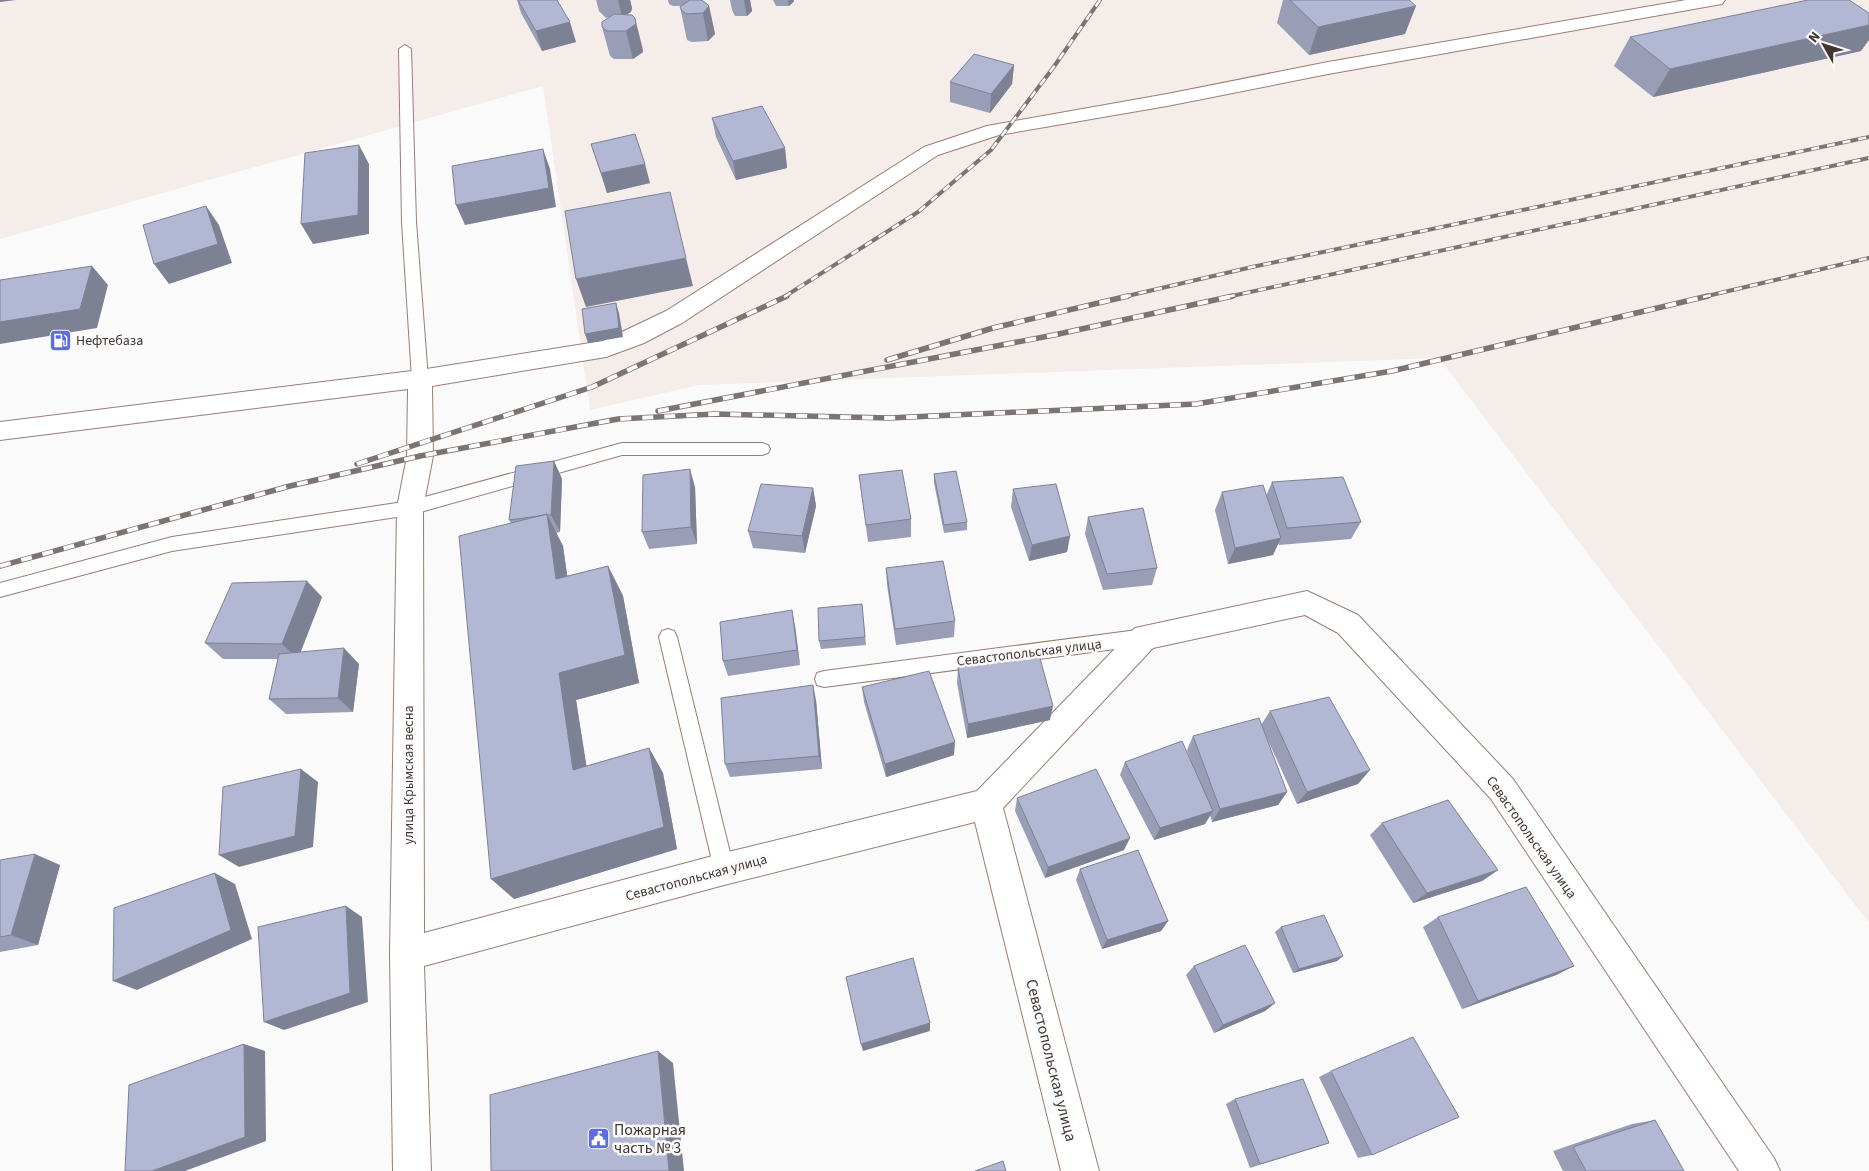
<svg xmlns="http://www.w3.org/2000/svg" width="1869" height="1171" viewBox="0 0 1869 1171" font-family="'Source Sans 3',sans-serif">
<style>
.built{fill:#f5edea}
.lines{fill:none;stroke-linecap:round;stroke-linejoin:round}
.lane-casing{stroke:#9a7d72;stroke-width:2}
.street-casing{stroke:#9a7d72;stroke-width:2}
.lane{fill:#fff;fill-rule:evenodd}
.street{fill:#fff;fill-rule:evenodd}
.rail-far1-casing{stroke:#7d7471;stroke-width:4}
.rail-casing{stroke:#7d7471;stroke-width:5.5}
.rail-far1{stroke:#fafafa;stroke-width:2.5;stroke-dasharray:8;stroke-linecap:butt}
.rail{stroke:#fafafa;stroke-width:4;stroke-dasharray:11;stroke-linecap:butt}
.wall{fill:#999eb6}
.shaded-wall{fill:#7d8194}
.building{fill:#b2b8d4;stroke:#7d8194}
.labels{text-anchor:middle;stroke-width:5;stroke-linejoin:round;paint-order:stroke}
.poi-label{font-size:14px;fill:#433631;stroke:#fafafa;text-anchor:start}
.street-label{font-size:14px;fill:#433631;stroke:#fafafa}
.near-street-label{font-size:16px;fill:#433631;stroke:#fafafa}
.near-poi-label{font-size:16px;fill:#433631;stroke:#fafafa;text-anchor:start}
</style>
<rect width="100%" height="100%" fill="#fafafa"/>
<!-- built -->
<path class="built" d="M0,0H1869V923L1439,358L699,385L590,410L543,86L0,239Z"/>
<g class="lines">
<defs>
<path id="lane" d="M405,45L411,49L416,222L428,379L425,383H415L412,379L402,222L399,49Z
M622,443H762L768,445L770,449L768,453L762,455H622L410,515L172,551L0,597V583L172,537L410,501Z
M668,629L674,631L677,637L734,869L731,876L724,879L717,876L714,869L659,637L662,631Z
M1145,629L1151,631L1154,637L1151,643L1145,645L824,687L817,685L815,679L817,673L824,671Z"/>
<path id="street" d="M1686,0H1725L1722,4L1716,5L1328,74L1167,106L999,135L938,155L682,323L644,343L606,357L432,386L433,456L423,508L424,933L724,853L977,791L1135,628L1307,591L1358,615L1513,779L1774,1158L1780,1171H1739L1491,799L1338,633L1305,615L1153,648L1003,808L1099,1171H1061L975,822L724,885L424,966L431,1171H393L390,954L397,508L407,456L408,389L0,440V422L420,370L603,341L666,311L924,147L987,126L1167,94L1328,62Z"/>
</defs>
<!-- lane casing -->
<use href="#lane" class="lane-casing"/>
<!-- street casing -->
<use href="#street" class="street-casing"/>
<!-- lane -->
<use href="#lane" class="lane"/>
<!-- street -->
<use href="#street" class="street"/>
<defs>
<path id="rail-far1" d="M784,297L918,212L991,150L1053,68L1100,0
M1123,297L1252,267L1869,137
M1227,297L1869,158
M1703,297L1869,258"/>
<path id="rail" d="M887,360L993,328L1128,296
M658,411L1054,335L1233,296
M357,464L592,387L787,296
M0,566L290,486L420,456L618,419L715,414L889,418L1196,404L1392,371L1708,296"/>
</defs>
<!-- rail-far1 casing -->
<use href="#rail-far1" class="rail-far1-casing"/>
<!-- rail casing -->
<use href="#rail" class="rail-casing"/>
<!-- rail-far1 -->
<use href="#rail-far1" class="rail-far1"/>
<!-- rail -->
<use href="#rail" class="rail"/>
</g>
<!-- wall -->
<path class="wall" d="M517,0H557L576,42L542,51L521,13Z
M596,0H630L632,8L631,12L626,15L642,46L643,52L633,59H614L610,56L602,27L609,17L606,18L599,11Z
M668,0H702L709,6L715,34L708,41L692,42L687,40L680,7L682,6H673L669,4Z
M730,0H750L752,11L747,16H735L732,10Z
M773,0H794V1L789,6H776Z
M1283,0H1409L1405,34L1309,55L1277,23Z
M1630,37L1861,51L1653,97L1614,66Z
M1014,65L1012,84L990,113L950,102V82Z
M712,118L785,148L787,168L736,180L716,137Z
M591,144L650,183L607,193Z
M554,461L562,479L560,532L556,533L563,546L567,576L608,566L623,596L639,683L576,700L586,766L649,748L663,773L677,849L514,899L511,523L509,520Z
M934,474L967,522V530L944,533L934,483Z
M859,475L911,519V537L868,542Z
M1272,482L1361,522L1351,539L1279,545L1278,543L1273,555L1228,564L1215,510L1222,492L1266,496Z
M695,487L697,544L649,549L642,532Z
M813,488L816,506L805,553L753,548L748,531Z
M1013,489L1070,536L1067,552L1029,561L1011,507Z
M1088,517L1157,568L1152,585L1103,590L1085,534Z
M886,568L955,621L954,637L896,645L887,585Z
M322,597L300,652L359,664L353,712L286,714L269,699L278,659H223L205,643Z
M862,604L866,645L821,649L819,641Z
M795,626L800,665L728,676L723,661Z
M958,668L1050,720L967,738L957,683Z
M862,687L954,755L886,777L864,702Z
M816,700L822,769L730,777L725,764Z
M1270,711L1358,784L1297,804L1261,725Z
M1193,736L1287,792L1278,805L1212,822L1210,815L1205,824L1154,840L1120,775L1125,762L1192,764L1187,750Z
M1017,798L1124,850L1045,878L1015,811Z
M1382,823L1498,870L1482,881L1413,903L1370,835Z
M0,860L60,865L38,945L0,952Z
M1080,869L1168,921L1161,931L1102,949L1076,880Z
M1438,917L1574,966L1556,975L1462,1009L1423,927Z
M1281,927L1343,956L1337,961L1293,973L1275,932Z
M1194,966L1275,1003L1265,1011L1214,1033L1186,975Z
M1331,1071L1372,1155L1358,1158L1319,1077Z
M1235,1099L1329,1143L1250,1168L1226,1104Z
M1655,1120L1684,1171H1563L1553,1151L1632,1124Z"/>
<!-- shaded-wall -->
<path class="shaded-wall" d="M0,0H16L0,2Z
M618,0H630L632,8L631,12L622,17Z
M744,0H750L752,11L747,16Z
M788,0H794V1L789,6Z
M709,6L715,34L708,41L703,13Z
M1416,6L1405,34L1309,55L1318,27Z
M635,18L642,46L643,52L633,59L626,31Z
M570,22L576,42L542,51L536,31Z
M1869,25V40L1861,51L1653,97L1670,69Z
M1014,65L1012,84L990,113L991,94Z
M359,145L369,164V234L313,244L301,224Z
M785,148L787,168L736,180L733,161Z
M543,149L550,169L556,207L465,225L456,205Z
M645,164L650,183L607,193L601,173Z
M206,206L219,225L232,263L169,284L154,264Z
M686,258L693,286L586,307L576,279Z
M92,266L108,285L97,328L0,344V322Z
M616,303L619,313L623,337L588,343L585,334Z
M554,461L562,479L560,532L551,515Z
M690,469L695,487L697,544L691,527Z
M813,488L816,506L805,553L802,536Z
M547,514L563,546L572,609L556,579Z
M1070,536L1067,552L1029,561L1032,545Z
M1281,538L1273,555L1228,564L1235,548Z
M608,566L623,596L639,683L576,700L591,794L573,770L559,673Z
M307,581L322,597L298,659L282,644Z
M792,610L795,626L800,665L797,650Z
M344,648L359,664L353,712L338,698Z
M813,685L816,700L822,769L819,756Z
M1053,706L1050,720L967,738L968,724Z
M955,742L954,755L886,777L885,764Z
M649,748L663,773L677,849L514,899L491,879Z
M301,769L318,782L313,847L239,867L219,855Z
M1370,770L1358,784L1297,804L1307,792Z
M1287,792L1278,805L1212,822L1220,809Z
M1213,811L1205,824L1154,840L1160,828Z
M1130,838L1124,850L1045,878L1048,867Z
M35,854L60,865L38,945L11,935Z
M1498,870L1482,881L1413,903L1427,893Z
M215,873L235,884L252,939L137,990L113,981Z
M346,906L362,917L368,1002L284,1030L264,1022Z
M1168,921L1161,931L1102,949L1107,940Z
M1343,956L1337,961L1293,973L1299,969Z
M1574,966L1556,975L1462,1009L1478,1001Z
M1275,1003L1265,1011L1214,1033L1223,1025Z
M930,1023V1031L863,1051L861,1044Z
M244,1044L265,1051L266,1141L185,1171H152Z
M658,1051L673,1063L684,1171H669Z"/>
<!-- building -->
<path class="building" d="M518,0H557L570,22L536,31Z
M690,0H702L709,6L703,13L687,14L682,11L680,7Z
M1290,0H1409L1416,6L1318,27Z
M1808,0H1849L1869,13V25L1670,69L1630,37Z
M614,14L632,15L635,18L636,24L626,31H607L602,27V22Z
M974,54L1014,65L991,94L950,82Z
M762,106L785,148L733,161L712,118Z
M635,134L645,164L601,173L591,144Z
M359,145L358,215L301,224L305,153Z
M543,149L549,188L456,205L452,166Z
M670,192L686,258L576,279L565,211Z
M206,206L218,244L154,264L143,225Z
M92,266L80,309L0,322V280Z
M616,303L619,328L585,334L582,309Z
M554,461L551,515H547V514L539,516L509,520L516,466Z
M690,469L691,527L642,532L643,475Z
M902,470L911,519L866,525L859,475Z
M956,471L967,522L944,525L934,474Z
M1343,477L1361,522L1287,528L1272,482Z
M761,484L813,488L802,536L748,531Z
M1056,484L1070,536L1032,545L1013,489Z
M1263,485L1281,538L1235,548L1222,492Z
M1143,508L1157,568L1107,574L1088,517Z
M547,514L556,579L608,566L625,655L559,673L573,770L649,748L664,827L491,879L459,536Z
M943,561L955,621L895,629L886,568Z
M307,581L282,644L205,643L232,583Z
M862,604L865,637L819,641L818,608Z
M792,610L797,650L723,661L720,622Z
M344,648L338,698L269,699L279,654Z
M1038,651L1053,706L968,724L958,668Z
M929,671L955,742L885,764L862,687Z
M813,685L819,756L725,764L721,698Z
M1329,697L1370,770L1307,792L1270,711Z
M1259,718L1287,792L1220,809L1193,736Z
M1182,741L1213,811L1160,828L1125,762Z
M301,769L295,836L219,855L223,787Z
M1096,769L1130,838L1048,867L1017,798Z
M1448,800L1498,870L1427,893L1382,823Z
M1138,850L1168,921L1107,940L1080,869Z
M35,854L11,935L0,937V860Z
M215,873L231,930L113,981L114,908Z
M1526,887L1574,966L1478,1001L1438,917Z
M346,906L350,993L264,1022L258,927Z
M1324,915L1343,956L1299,969L1281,927Z
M1245,945L1275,1003L1223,1025L1194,966Z
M913,958L930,1023L861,1044L846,977Z
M1413,1037L1459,1117L1372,1155L1331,1071Z
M244,1044L245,1137L152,1171H125L129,1085Z
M658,1051L669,1171H491L490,1095Z
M1303,1079L1329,1143L1260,1164L1235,1099Z
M1655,1120L1684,1171H1586L1573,1147Z
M1003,1161L1006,1171H975Z"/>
<!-- icons -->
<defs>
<symbol id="fuel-square" viewBox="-11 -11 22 22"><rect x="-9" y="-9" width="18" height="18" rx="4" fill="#5e6ce3" stroke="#fafafa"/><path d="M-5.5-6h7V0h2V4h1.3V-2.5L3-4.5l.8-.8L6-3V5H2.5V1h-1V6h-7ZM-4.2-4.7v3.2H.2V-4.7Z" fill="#fff"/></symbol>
<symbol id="civic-square" viewBox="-11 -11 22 22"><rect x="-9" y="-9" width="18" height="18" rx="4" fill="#5e6ce3" stroke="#fafafa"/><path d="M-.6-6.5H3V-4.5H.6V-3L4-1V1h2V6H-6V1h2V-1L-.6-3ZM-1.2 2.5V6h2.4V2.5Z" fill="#fff"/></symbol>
</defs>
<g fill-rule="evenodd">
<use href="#fuel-square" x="48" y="328" width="25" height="25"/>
<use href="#civic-square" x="586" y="1126" width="25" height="25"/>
</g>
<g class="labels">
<!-- poi labels -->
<g class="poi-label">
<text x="76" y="345">Нефтебаза</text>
</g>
<!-- street labels -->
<g class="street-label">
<text transform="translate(1029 652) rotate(-7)" y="5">Севастопольская улица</text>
<text transform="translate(408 775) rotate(-90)" y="5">улица Крымская весна</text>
<text transform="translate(1532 837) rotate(55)" y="5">Севастопольская улица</text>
<text transform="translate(696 877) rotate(-15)" y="5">Севастопольская улица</text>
</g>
<!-- near-street labels -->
<g class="near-street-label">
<text transform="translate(1052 1060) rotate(76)" y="6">Севастопольская улица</text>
</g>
<!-- near-poi labels -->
<g class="near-poi-label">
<text x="614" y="1135">Пожарная<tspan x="614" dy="18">часть № 3</tspan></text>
</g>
</g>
<!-- north arrow -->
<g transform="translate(1824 45) rotate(309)" stroke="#fafafa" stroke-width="4" paint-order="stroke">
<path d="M0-4L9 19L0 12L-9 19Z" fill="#433631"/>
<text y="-8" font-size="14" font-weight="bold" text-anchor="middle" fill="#433631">N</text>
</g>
</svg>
